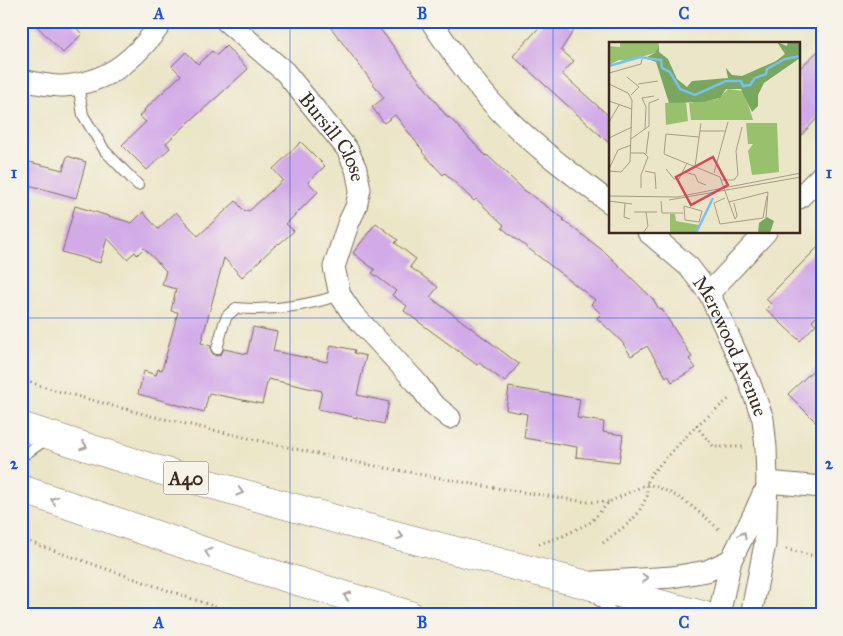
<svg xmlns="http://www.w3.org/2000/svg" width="843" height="636" viewBox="0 0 843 636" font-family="'IM FELL Great Primer',serif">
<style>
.building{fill:#d2aae8}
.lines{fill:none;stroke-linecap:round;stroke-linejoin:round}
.service-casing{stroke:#796c5a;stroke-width:12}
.minor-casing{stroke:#796c5a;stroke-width:23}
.trunk-casing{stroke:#796c5a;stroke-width:29}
.path{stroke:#796c5a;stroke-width:3;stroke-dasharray:1 4;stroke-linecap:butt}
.service{stroke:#fff;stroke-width:10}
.minor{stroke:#fff;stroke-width:21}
.trunk{stroke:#fff;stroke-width:28}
.oneway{stroke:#a79f9a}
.grid{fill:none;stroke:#1d4ed8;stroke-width:1;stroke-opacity:0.55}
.labels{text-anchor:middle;stroke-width:4.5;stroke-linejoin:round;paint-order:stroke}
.shield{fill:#f7f3e8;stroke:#73665b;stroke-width:1}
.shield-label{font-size:19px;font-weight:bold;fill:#3b2a1e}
.street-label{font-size:20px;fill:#3b2a1e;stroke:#f7f3e8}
.inset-river{fill:none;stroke:#77c0ef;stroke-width:2.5}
.inset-road{fill:none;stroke:#a59b85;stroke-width:1}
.view{fill:#d1495b;fill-opacity:0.15;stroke:#d1495b;stroke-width:2.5}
.inset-edge{fill:none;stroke:#3b2a1e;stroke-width:2.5}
.neatline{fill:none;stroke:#1d4ed8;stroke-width:2}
.grid-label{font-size:16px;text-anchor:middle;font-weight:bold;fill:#1d4ed8}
</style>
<rect width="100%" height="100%" fill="#f7f3e8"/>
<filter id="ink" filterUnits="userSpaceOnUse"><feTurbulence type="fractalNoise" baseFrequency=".02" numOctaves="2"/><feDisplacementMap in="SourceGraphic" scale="10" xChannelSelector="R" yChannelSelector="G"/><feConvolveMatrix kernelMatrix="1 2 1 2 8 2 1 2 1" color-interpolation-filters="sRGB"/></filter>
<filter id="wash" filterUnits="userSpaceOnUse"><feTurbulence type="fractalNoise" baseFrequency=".0096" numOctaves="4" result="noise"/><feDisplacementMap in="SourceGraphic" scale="20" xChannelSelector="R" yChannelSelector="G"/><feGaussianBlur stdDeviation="1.12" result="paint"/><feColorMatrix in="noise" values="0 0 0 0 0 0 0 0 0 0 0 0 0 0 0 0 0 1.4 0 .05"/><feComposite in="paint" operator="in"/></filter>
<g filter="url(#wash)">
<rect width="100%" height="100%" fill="#ece6c9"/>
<g id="blocks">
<!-- building -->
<path class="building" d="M32,21H70L82,34L63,53Z
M326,21H374L448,118L449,117L486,156L487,155L524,190L564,219L563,220L606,253L653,299L659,309L661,308L692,357L689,359L696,368L672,382L668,375L666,377L647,346L631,356L622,342L597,318L601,314L591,304L595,300L502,228L504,225L476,199L474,201L445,173L443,175L422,152L423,151L395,115L384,123L372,107L384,98Z
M545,21H561L574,30L561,50L574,61L562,74L610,117V144L513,56Z
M226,46L248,69L166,143L170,148L147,170L122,145L146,122L139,116L145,111L144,110L181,75L172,66L186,52L198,64L212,51L217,55Z
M822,47V113L799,138V69Z
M301,142L325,166L308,182L318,192L286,224L294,231L279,244L278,243L242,277L224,258L201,343L211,346V351L213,354L216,356L221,354L224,349L247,354L253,327L277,332L273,351L327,362L331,345L355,350L354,353L366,356L357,395L389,402L384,424L318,409L322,391L268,379L262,404L209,393L204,412L138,394L144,371L156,375L158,369L162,370L178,312L171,311L176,289L162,285L166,271L144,248L137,255L135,252L127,259L107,238L100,263L62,252L75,206L132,223L143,212L158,229L176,212L198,236L236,201L245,212L247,210L249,211L283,180L273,169Z
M67,156L86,162L76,198L21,183V160L63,170Z
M376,223L398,240L395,243L416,259L410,267L438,287L430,297L519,364L505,382L479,363L477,365L404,311L407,306L392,295L396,291L372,273L375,270L353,253Z
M822,243V311L812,321L816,324L800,341L766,309L771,304L766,299Z
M822,362V428L788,394Z
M509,387L580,399L577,418L604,422L603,432L623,435L619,462L576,457L577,447L524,438L527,414L506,410Z"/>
</g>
</g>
<g filter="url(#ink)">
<use href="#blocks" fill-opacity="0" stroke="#796c5a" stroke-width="1"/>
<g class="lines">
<defs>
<path id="service" d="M78,84L83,115L105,151L138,185
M217,349L224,323L227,316L236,308C271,311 307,306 340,295
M21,457L47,439
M591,594L616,615"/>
<g id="minor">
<path id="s1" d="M226,21L285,72L347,149L356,169L360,189L356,207L348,224L334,267L340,295L352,313L417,383L432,403L450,418"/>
<path d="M431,21C450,50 470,78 493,104C528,142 570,172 610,203"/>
<path d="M21,80C35,83 49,86 63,86C110,83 137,57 163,21"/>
<path d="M799,198L822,175"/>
<path id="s2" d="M648,232L689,267L709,293L749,381L763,419L766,448L767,482L765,544L751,615"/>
<path d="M709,293L766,232"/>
<path d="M767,482L822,487"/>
<path d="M594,582L672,577L707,571L731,560"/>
<path d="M719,615L731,560L755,512L763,494"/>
</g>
<path id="trunk" d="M21,426L152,468L353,524L703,615
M21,489L254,568L410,615"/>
</defs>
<!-- service casing -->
<use href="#service" class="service-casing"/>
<!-- minor casing -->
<use href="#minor" class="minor-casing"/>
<!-- trunk casing -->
<use href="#trunk" class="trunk-casing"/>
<!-- path -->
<path class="path" d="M21,379L54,390L151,416L349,461L483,486L587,502H609
M696,426L714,447H743
M21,539L238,615
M603,543L628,524L639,512L647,496V484L650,475L696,426L731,397
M539,544L563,536L591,522L609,502L647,484C678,492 697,510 721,531
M786,549L822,558"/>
<!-- service -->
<use href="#service" class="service"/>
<!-- minor -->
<use href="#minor" class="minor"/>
<!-- trunk -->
<use href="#trunk" class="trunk"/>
</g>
<!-- one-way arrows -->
<defs><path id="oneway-chevron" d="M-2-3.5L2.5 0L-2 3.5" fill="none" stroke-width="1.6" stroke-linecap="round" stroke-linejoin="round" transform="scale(1.25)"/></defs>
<g class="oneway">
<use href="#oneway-chevron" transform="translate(84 446) rotate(18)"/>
<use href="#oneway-chevron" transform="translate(240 492) rotate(16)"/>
<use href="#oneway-chevron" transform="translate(54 500) rotate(-161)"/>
<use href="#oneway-chevron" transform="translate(743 535) rotate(-62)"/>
<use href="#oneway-chevron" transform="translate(400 536) rotate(15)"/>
<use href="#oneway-chevron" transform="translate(208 552) rotate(-161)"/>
<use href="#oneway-chevron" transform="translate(645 578) rotate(-3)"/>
<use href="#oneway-chevron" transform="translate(347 596) rotate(-163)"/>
</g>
</g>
<!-- grid -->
<path class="grid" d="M290,21V615M553,21V615M21,318H822"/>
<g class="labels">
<!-- shield labels -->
<rect class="shield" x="163.5" y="461.5" width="45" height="33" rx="4"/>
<g class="shield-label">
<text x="186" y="485">A40</text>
</g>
<!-- street labels -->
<g class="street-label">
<text dy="7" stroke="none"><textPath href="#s1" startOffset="159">Bursill Close</textPath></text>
<text dy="7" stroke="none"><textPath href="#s2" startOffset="144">Merewood Avenue</textPath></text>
</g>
</g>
<!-- overview -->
<g transform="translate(609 42)">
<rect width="191" height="191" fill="#ece6c9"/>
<path d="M11,0H49L50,3L46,11L17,19L10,18L0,23V4L11,5ZM119,47L135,49L144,78H82L80,61L109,57ZM77,59L79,79L57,83L56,61ZM137,81H168L170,130L143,133L139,109L144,102H139ZM61,172H66L67,179L90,183L87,191H61Z" fill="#98c16d"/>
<path d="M168,0L178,4L179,0H191V16L155,41L149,53V64L143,70L132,47H117L111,56L94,60L60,61L47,20L36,16L46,11L50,3V10L59,17L68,37L78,45L83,39L119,36L117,26L123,33L133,34L167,19L176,12ZM158,175L165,179L161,191H149L150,181Z" fill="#7aa760"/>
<path class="inset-river" d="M0,24L31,15L52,18L53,26L61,30L71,47L86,53L117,39H132L134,44L141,43L146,36L157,32L158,27L176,17L192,14M87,191L104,156"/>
<path class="inset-road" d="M0,31L32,22L33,17M18,35L30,45L22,53M0,42L19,51L23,58L21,120L12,130L0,129M29,42L49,39M0,59L23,67M37,65L33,56L45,54M0,80L10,63M36,87L37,65M91,89H117M90,95L57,92L55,112L111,135L126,177L128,174L125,161M0,96L23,85M22,97L40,84V61L50,57M21,111H35L39,115L32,133V146M37,112L40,89M86,125L92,81M0,127L9,108L22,103M57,127L65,137H70L78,121M36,129L46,131L47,147M75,130L86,133L89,140L97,143M105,131L119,80M112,138H125L129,133L127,109L133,85M0,154L68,155L192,131M116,156L105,161L111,182L154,176L158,154M60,158L192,135M0,159L23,162M52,159L53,171H74M120,160L159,150L157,176M16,161L15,175L21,177M75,164L93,169L90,180L76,178ZM25,170H48M34,191L39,184L37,170"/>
<path class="view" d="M104,115L119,143L82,163L67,135Z"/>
<rect width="191" height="191" class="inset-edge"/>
</g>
<!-- margin -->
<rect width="843" height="636" fill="none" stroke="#f7f3e8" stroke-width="55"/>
<rect x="28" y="28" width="788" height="580" class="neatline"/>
<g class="grid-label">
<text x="159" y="19">A</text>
<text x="422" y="19">B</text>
<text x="684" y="19">C</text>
<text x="14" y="178">1</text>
<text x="829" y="178">1</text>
<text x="14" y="469">2</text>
<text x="829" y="469">2</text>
<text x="159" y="628">A</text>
<text x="422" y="628">B</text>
<text x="684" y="628">C</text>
</g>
</svg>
